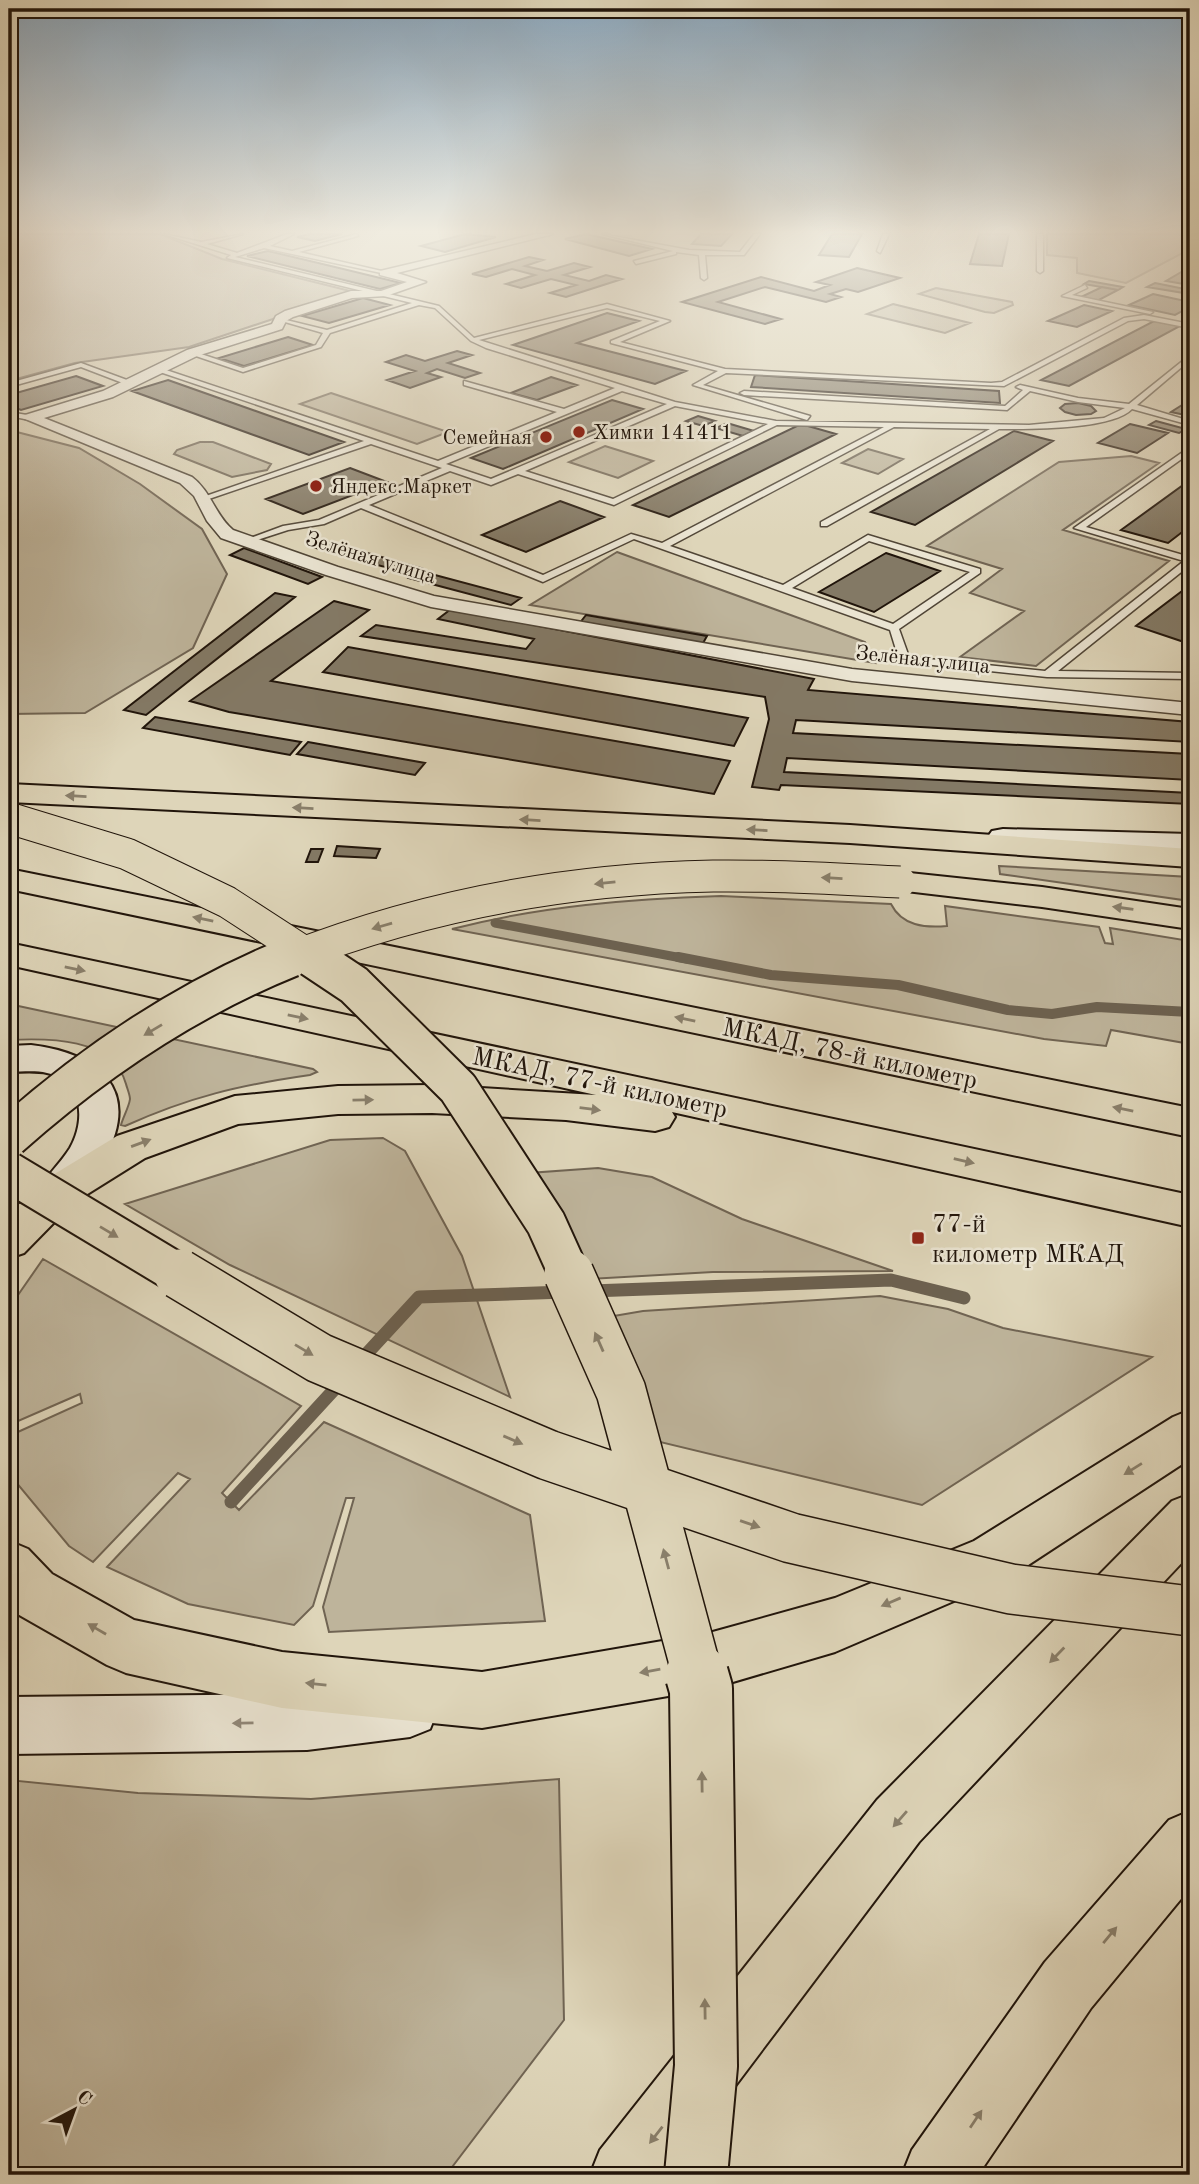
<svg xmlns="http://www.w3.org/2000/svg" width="1199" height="2184" viewBox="0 0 1199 2184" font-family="'Old Standard TT',serif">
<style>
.green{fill:#beb49b;stroke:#706453;stroke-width:2}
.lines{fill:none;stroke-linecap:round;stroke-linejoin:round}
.stream-far2{stroke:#6c6150;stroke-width:9}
.stream-far1{stroke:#6c6150;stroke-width:10}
.stream{stroke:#6c6150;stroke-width:13}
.building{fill:#837965;stroke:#21150b;stroke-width:2}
.lane-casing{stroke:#504536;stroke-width:3}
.street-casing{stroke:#504536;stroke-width:3}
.secondary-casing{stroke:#21150b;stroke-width:4}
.primary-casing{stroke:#21150b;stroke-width:4}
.highway-casing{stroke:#21150b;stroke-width:4}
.lane{fill:#eae4d2;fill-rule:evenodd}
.street{fill:#eae4d2;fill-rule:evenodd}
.secondary{fill:#eae4d2;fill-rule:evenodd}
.primary{fill:#ded5b9;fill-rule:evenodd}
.highway{fill:#ded5b9;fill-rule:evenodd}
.primary-bridge-far3-casing{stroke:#21150b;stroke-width:33;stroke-linecap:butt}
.primary-bridge-far2-casing{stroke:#21150b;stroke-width:43;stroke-linecap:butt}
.primary-bridge-far1-casing{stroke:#21150b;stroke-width:52;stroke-linecap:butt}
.primary-bridge-casing{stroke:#21150b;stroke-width:66;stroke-linecap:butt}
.highway-bridge-far1-casing{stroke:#21150b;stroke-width:43;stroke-linecap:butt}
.highway-bridge-casing{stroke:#21150b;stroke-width:52;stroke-linecap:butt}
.primary-bridge-far3{stroke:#ded5b9;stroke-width:31}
.primary-bridge-far2{stroke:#ded5b9;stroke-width:39}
.primary-bridge-far1{stroke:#ded5b9;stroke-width:49}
.primary-bridge{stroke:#ded5b9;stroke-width:62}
.highway-bridge-far1{stroke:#ded5b9;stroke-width:39}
.highway-bridge{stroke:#ded5b9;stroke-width:49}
.oneway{fill:#897f6b}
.oneway2{fill:#908778}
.poi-dot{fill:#8f2418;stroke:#eae4d2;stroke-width:2.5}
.labels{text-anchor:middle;stroke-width:5;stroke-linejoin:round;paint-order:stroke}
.far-poi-label{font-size:21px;fill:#21150b;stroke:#eae4d2;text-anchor:start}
.far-street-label{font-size:21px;fill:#21150b;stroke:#eae4d2}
.street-label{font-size:26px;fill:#21150b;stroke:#eae4d2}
.poi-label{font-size:26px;fill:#21150b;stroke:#eae4d2;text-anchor:start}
</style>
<rect width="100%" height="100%" fill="#ded5b9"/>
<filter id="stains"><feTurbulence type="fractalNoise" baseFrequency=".00286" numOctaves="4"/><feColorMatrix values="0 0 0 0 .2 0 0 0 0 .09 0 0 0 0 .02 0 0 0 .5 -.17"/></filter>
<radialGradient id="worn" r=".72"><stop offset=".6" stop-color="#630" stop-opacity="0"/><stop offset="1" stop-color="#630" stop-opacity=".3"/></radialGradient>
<!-- green -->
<path class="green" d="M9,234H160L222,259L354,292L189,347L75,363L9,381Z
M1047,234H1182L1180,235L1190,238V249L1126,283L1077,273V258L1047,255Z
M936,288L1012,302L1013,305L994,313L985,312L919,294Z
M893,304L970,323L945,333L867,314Z
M331,393L448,432L417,444L300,404Z
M9,430L79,448L140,484L202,529L227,574L193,648L85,713L9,714Z
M200,442H213L271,464L267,470L232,477L174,454L177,450Z
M605,446L653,461L618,478L569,462Z
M868,449L903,459L878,474L842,463Z
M1131,456L1159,463L1063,530L1169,561L1036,666L960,657L1024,611L970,593L1002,569L927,546L1059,462Z
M617,552L865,642L875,663L530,605Z
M999,866L1190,877V901L1000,874Z
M721,896L891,904C902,926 925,928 947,926L945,906L1099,927L1105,943L1113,944L1110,928L1190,941V1044L1111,1030L1106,1046L1044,1039L452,929C541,906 630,899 721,896Z
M9,1004L313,1069L317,1072L310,1075C240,1085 189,1097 125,1126L121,1125C123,1117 129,1107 130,1099C130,1095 127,1088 126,1084C113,1037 47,1038 9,1040Z
M383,1138L405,1151L462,1256L510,1397L230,1265L125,1204L330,1140Z
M598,1168L652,1177L742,1219L893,1271L713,1272L589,1279L529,1173Z
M43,1259L301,1406L222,1493L239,1510L324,1422L530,1515L545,1621L329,1632L323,1607L354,1498H346L313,1606L294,1625L188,1604L107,1567L190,1479L178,1473L93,1562L69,1546L15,1481L9,1468V1436L82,1403L80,1394L9,1425V1308Z
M880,1296L948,1309L1003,1328L1152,1357L922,1505L660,1442L602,1318L643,1311Z
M559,1779L564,2020L446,2175H9V1780L138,1793L311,1799Z"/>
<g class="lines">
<!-- stream-far2 -->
<path class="stream-far2" d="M495,923L687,959"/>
<!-- stream-far1 -->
<path class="stream-far1" d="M678,957L771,975L898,985L1008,1010L1052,1014L1097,1007L1190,1012"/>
<!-- stream -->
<path class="stream" d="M591,1291L891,1280L964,1298
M360,1361L419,1297L565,1292
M231,1502L342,1381"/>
</g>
<!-- building -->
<path class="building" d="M310,234H342L315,241L297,237Z
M465,234L496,237L445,252L421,246Z
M586,234L652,249L629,256L565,239Z
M701,234H732L721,246L692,244Z
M832,234H862L849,257L819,255Z
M979,234H1009L1002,266L970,264Z
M268,251L335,267L401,283L380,289L247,256Z
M529,257L543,260L525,266L547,271L574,263L590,267L564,275L589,281L606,275L622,279L566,297L550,293L576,285L551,279L521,288L506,284L535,275L512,269L486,277L472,274Z
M1190,267V285L1166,281Z
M857,268L900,278L858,292L846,289L830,294L841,297L826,302L765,287L718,302L781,319L765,324L682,302L761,277L814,291L830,285L816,282Z
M1089,281L1123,287L1118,290L1084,284Z
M1155,283L1190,290V294L1147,287Z
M1102,287L1118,290L1097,301L1081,297Z
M1153,294L1190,302V307L1175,315L1129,305Z
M363,298L390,305L329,323L302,316Z
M1084,305L1112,311L1077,327L1048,321Z
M607,313L639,321L577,343L686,371L655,384L513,345Z
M1154,321L1180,326L1069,386L1041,380Z
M288,337L313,345L244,366L219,358Z
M457,351L472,355L448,363L480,373L465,378L437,369L427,373L441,377L410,388L387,380L415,371L386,362L406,355L425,361Z
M755,375L999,391L1000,403L751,387Z
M76,376L103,386L21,410L9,405V395Z
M551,377L577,385L537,400L511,393Z
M168,380L267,415L344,442L309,455L132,391Z
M612,400L643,409L503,469L471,458Z
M1190,400V416L1171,412Z
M1078,403L1091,406L1096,411L1091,414L1076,415L1065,412L1060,408L1065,404Z
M698,416L715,421L703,426L686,421Z
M1156,421L1186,429L1179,433L1149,425Z
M727,423L754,431L743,436L716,428Z
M801,424L836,434L669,517L633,505Z
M1130,424L1168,433L1137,453L1098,443Z
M1014,431L1053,441L915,525L871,512Z
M350,468L387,482L303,514L266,499Z
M1190,480V526L1168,543L1121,530Z
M560,501L604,517L526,552L482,535Z
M328,542L421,568L410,574L316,548Z
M244,548L322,577L308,584L230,555Z
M886,553L940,571L874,612L819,592Z
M420,571L521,598L511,605L409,578Z
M1190,585V644L1136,626Z
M275,593L295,597L146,715L124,710Z
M334,601L369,610L271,681L730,761L714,794L229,712L190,701Z
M451,609L814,679L808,690L1190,722V742L796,720L793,733L1190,754V780L787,758L784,772L1190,793V804L781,785L779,790L752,787L769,719L765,697L361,636L376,625L526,649L534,639L438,619Z
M586,615L707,636L702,645L579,624Z
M348,647L748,718L734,746L323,672Z
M155,717L301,742L290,755L143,728Z
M308,742L425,763L415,775L297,754Z
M337,846L380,849L376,858L334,856Z
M311,849H323L318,862H306Z"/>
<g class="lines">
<defs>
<path id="lane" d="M164,234L201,242L243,234L207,244L237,253L287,234H294L270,246L292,251L357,234L358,236L299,252L386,272V274L264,248L235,257L439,306L474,338L607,304L670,321L620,342L725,369L991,383L1002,382L1124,318L1144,315L1190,324V328L1144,319L1128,321L1004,386L726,373L703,385L810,416L807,420L693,385L718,371L611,343V341L660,321L607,308L479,340L675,402L776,421L1029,425L1104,418L1125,408L1078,402L1030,391L1007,410L744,395L740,393L744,391L1005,406L1023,390L1016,387L1020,385L1078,398L1129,404L1190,355V360L1137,405L1190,421V425L1132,409C1112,430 1029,429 999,429L827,526H821V522L990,429L894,427L670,546L783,585L868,535L980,569V573L899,629L909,657L1045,671L1184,561L1074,528L1190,447V453L1086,527L1190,557V565L1058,671L1190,673V679L1047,677L876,659L875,657L880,654L898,656L890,630L634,539L543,582L361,508L324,524L288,530L245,544V540L283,526L319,520L442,468L371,444L203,501V497L364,441L157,371V367L438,461L557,412L464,385V381L564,409L615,388L486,348L471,341L435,308L419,305L330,333L321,347L243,372L190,354L192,351L243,368L316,345L323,333L278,320V318L327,330L412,303L227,258L231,255ZM622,391L667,404L491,479L446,464ZM675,406L768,424L613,499L525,471ZM777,425L884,427L662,543L631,534L543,575L369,505L450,471L491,485L518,474L614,505ZM869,541L970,572L893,624L792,588Z
M544,234H551L548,236Z
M602,234L689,250L740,252L754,234H760L744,255H705L707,278L704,280L701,278L699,255L676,252V254L636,264L634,261L673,251Z
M883,234H889L880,253L877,251Z
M1037,234H1043V271L1040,273L1037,271Z
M1085,285L1087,288L1072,295L1153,312L1150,314L1062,296Z
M81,363L135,383L128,385L81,367L9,387V383Z
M9,412L33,416L34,418L30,420L9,416Z"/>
<path id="street" d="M536,234H553L397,273L426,282L386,296L352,298L293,317L286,321L282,329L197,356L113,397L44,418L192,477C211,491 215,515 233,530L338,567L434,596L852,669L1190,703V715L852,681L431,607L326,575L221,538L207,521L194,496L180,483L23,418L25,415L103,391L187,350L272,324L276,316L285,311L351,291H381L407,282L380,275V271Z"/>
<path id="secondary" d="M1003,829L1190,834V852L1003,847L992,845L987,838L992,831Z
M31,1045C98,1053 143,1089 104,1159C97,1173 86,1192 73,1202C64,1210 54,1207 43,1203L37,1192C46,1176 60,1164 70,1148C86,1120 83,1081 47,1073C34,1070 22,1072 9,1072V1046Z
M410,1681L430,1689L438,1709L430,1729L410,1737L307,1750L9,1754V1697L307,1694Z"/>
<path id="primary" d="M900,872L1042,887L1190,909V929L1042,907L889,889L884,882L889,875Z
M1190,1494V1554L919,1842L668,2175H590L600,2150L877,1800L1172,1501Z
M1190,1811V1888L1091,2008L978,2175H902L912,2150L1045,1962L1169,1820Z"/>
<path id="highway" d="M9,784L850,825L1190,849V867L850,843L9,802Z
M9,869L1190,1108V1137L9,889Z
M9,943L1190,1195V1227L672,1112L675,1117L669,1127L655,1131L566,1120L432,1113L338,1114L238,1124L145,1158L73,1203L24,1253L9,1258V1214L43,1181L117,1136L235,1096L338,1086L432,1085L596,1095L9,965Z
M1190,1410V1459L1010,1577L835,1652L709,1689L482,1728L282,1708L126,1673L107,1665L14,1612L9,1606V1541L28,1549L52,1574L134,1620L282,1652L482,1672L709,1633L835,1598L974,1541L1173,1417Z"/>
</defs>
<!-- lane casing -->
<use href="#lane" class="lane-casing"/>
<!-- street casing -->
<use href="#street" class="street-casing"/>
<!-- secondary casing -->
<use href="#secondary" class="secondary-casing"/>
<!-- primary casing -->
<use href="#primary" class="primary-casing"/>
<!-- highway casing -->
<use href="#highway" class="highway-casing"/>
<!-- lane -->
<use href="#lane" class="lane"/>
<!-- street -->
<use href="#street" class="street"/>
<!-- secondary -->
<use href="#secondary" class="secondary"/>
<!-- primary -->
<use href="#primary" class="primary"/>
<!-- highway -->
<use href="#highway" class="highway"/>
<defs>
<path id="primary-bridge-far3" d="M9,818L127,854L227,902L315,959
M287,959C422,906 568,879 713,876C776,875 838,879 900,882"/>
<path id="primary-bridge-far2" d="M312,957L354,985L458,1088L546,1223L570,1276
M9,1137C92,1063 187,999 291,957"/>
<path id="primary-bridge-far1" d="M569,1274L621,1391L698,1677"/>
<path id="primary-bridge" d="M696,2175L706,2066L701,1689L697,1675"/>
<path id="highway-bridge-far1" d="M9,1172L182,1276"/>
<path id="highway-bridge" d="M179,1274L319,1358L548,1455L791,1538L1011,1589L1190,1611"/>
</defs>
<!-- primary-bridge-far3 casing -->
<use href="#primary-bridge-far3" class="primary-bridge-far3-casing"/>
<!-- primary-bridge-far2 casing -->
<use href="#primary-bridge-far2" class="primary-bridge-far2-casing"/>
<!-- primary-bridge-far1 casing -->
<use href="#primary-bridge-far1" class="primary-bridge-far1-casing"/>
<!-- primary-bridge casing -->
<use href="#primary-bridge" class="primary-bridge-casing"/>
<!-- highway-bridge-far1 casing -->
<use href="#highway-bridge-far1" class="highway-bridge-far1-casing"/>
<!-- highway-bridge casing -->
<use href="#highway-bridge" class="highway-bridge-casing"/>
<!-- primary-bridge-far3 -->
<use href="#primary-bridge-far3" class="primary-bridge-far3"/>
<!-- primary-bridge-far2 -->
<use href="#primary-bridge-far2" class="primary-bridge-far2"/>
<!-- primary-bridge-far1 -->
<use href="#primary-bridge-far1" class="primary-bridge-far1"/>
<!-- primary-bridge -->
<use href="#primary-bridge" class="primary-bridge"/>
<!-- highway-bridge-far1 -->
<use href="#highway-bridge-far1" class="highway-bridge-far1"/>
<!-- highway-bridge -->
<use href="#highway-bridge" class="highway-bridge"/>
</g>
<!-- one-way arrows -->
<defs><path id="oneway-solid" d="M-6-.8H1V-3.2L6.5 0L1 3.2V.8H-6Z" transform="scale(1.75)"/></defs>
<g class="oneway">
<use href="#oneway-solid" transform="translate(76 796) rotate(-177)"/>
<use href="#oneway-solid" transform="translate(303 808) rotate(-177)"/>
<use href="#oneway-solid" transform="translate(530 820) rotate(-177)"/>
<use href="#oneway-solid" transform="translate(757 830) rotate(-177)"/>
<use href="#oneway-solid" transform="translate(832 878) rotate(-177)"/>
<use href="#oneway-solid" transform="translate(605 883) rotate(174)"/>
<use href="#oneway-solid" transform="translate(1123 908) rotate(-172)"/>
<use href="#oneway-solid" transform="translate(203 919) rotate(-168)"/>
<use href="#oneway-solid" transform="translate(382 926) rotate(164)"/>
<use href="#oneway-solid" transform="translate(75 969) rotate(12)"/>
<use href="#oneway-solid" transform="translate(298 1017) rotate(12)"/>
<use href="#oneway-solid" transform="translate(685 1019) rotate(-168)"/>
<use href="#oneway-solid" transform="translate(153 1030) rotate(149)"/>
<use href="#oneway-solid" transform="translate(363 1100) rotate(-1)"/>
<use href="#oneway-solid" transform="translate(590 1109) rotate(7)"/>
<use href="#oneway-solid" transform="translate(1123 1109) rotate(-168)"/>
<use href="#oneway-solid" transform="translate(141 1143) rotate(-20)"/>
<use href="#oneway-solid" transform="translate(964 1161) rotate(13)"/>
<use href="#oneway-solid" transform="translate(109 1232) rotate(31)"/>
<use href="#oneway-solid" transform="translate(599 1342) rotate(-114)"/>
<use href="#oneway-solid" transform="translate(304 1350) rotate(31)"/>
<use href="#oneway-solid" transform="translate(513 1440) rotate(23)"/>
<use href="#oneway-solid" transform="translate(1133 1469) rotate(148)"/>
<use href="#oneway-solid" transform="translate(750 1524) rotate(19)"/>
<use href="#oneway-solid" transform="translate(666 1559) rotate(-105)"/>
<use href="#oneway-solid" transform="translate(891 1602) rotate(157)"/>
<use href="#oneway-solid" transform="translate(97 1629) rotate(-150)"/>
<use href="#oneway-solid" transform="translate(1057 1655) rotate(134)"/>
<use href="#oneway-solid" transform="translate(650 1671) rotate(170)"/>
<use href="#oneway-solid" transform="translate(316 1684) rotate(-174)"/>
<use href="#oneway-solid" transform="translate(702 1782) rotate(-91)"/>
<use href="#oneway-solid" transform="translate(900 1819) rotate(131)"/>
<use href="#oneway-solid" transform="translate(1110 1935) rotate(-50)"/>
<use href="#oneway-solid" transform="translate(705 2009) rotate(-91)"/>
<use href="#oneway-solid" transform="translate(976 2119) rotate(-56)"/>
<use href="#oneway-solid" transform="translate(656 2135) rotate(128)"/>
</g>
<use class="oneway2" href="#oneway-solid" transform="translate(243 1723) rotate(179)"/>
<!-- sky -->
<linearGradient id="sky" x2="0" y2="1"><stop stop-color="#8aa7be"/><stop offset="0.43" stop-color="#f0ece0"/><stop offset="1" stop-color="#f0ece0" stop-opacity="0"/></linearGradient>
<rect width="1199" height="539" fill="url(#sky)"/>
<!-- markers -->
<g class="poi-dot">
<circle cx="579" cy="432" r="7"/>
<circle cx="546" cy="437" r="7"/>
<circle cx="316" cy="486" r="7"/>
<rect x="911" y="1231" width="14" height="14" rx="3.5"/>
</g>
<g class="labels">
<!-- far-poi labels -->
<g class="far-poi-label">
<text x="593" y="439">Химки 141411</text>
<text x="532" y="444" text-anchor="end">Семейная</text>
<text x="330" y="493">Яндекс.Маркет</text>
</g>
<!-- far-street labels -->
<g class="far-street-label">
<text transform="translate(371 557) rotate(17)" y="7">Зелёная улица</text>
<text transform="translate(923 659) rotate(6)" y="7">Зелёная улица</text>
</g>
<!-- street labels -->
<g class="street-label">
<text transform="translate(850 1053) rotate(12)" y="9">МКАД, 78-й километр</text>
<text transform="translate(600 1082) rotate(12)" y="9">МКАД, 77-й километр</text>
</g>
<!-- poi labels -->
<g class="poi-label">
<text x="932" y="1232">77-й<tspan x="932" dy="30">километр МКАД</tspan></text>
</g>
</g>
<!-- margin -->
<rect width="1199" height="2184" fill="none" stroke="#ded5b9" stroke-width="35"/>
<rect x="10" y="10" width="1178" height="2163" fill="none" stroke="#21150b" stroke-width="3.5"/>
<rect x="18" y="18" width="1164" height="2149" fill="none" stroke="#21150b" stroke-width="2"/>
<!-- north arrow -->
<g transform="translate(74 2110) rotate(41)" stroke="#eae4d2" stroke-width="5" paint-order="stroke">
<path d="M0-5L12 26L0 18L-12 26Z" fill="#21150b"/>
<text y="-10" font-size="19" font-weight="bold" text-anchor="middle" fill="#21150b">С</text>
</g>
<rect width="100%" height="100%" filter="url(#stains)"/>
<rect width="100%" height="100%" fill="url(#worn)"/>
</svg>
